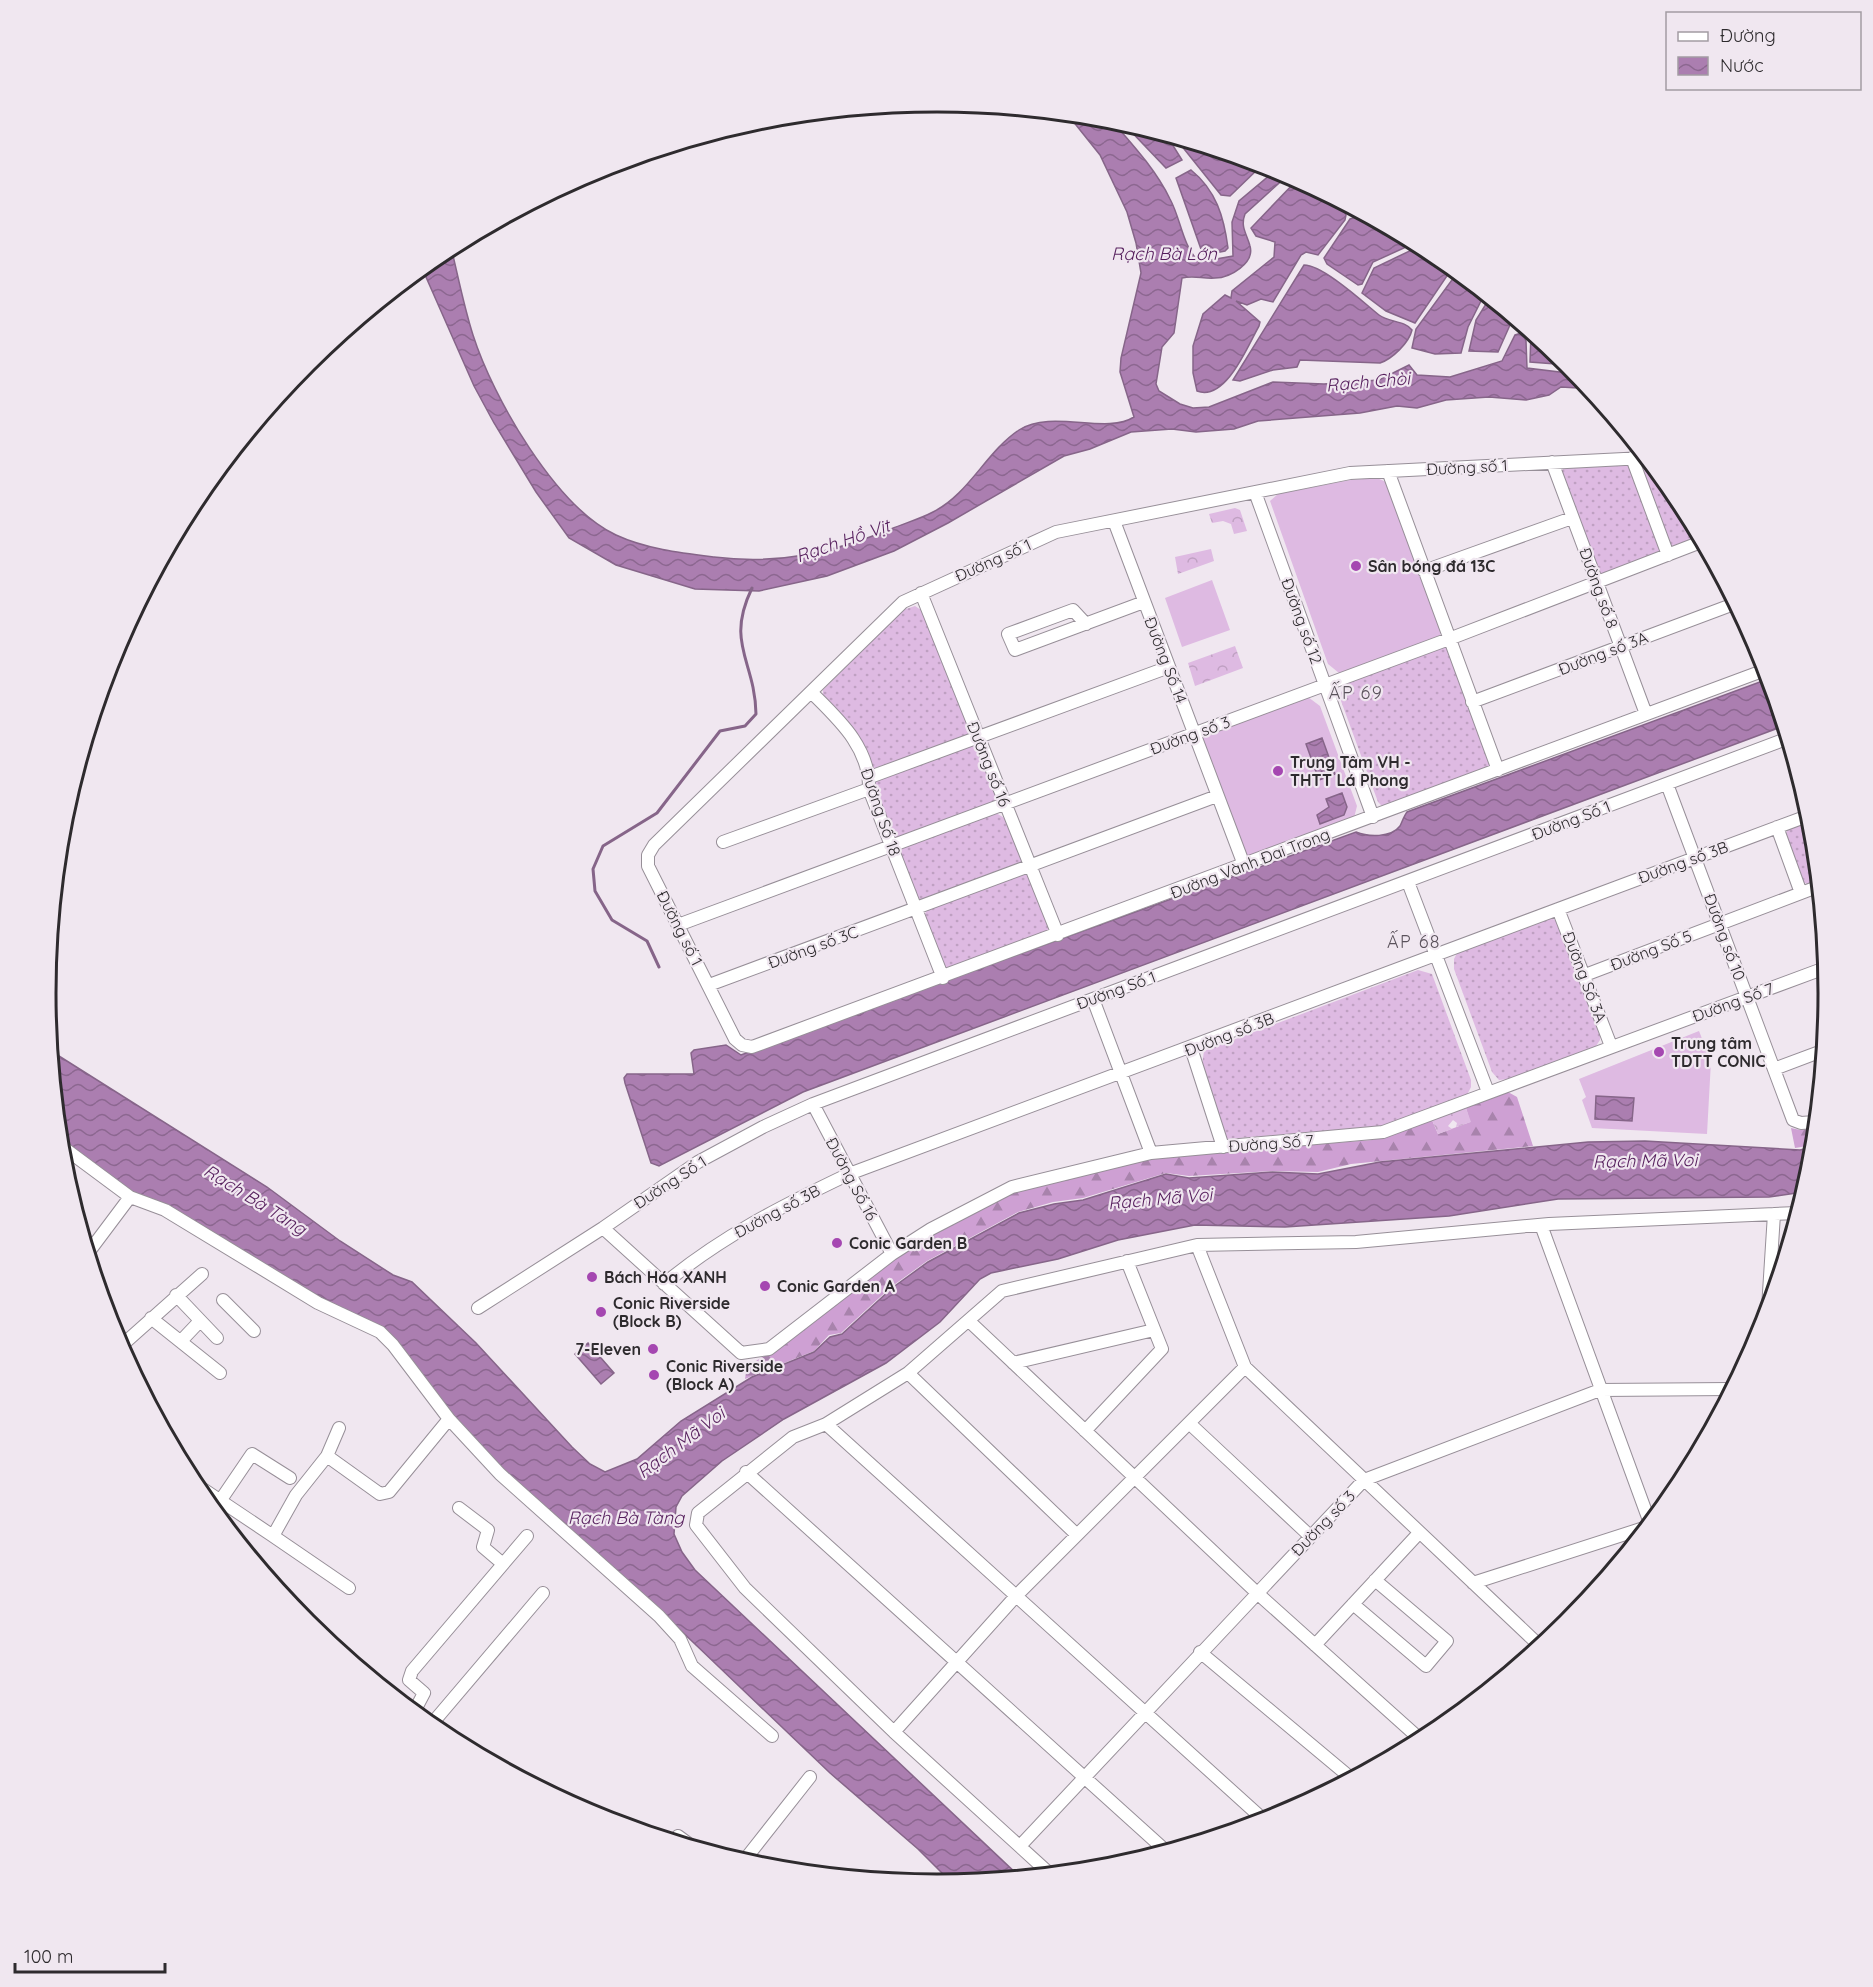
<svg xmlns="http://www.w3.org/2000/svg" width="1873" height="1987" viewBox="0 0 1873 1987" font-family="Quicksand,sans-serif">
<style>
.grass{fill:url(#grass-dots)}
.forest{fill:url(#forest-firs)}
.park{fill:url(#park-crowns)}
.pitch{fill:#debae2}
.water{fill:url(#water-waves);stroke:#866589;stroke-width:1.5}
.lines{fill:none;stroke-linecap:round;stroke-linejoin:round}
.stream{stroke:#866589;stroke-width:3}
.street-casing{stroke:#978f98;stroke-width:14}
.street{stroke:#fff;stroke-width:12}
.poi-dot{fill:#a547b1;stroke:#f0e7f0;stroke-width:2}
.labels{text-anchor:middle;stroke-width:4.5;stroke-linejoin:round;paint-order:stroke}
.street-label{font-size:16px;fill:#2e2b2e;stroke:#f0e7f0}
.poi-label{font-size:16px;font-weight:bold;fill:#2e2b2e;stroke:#f0e7f0;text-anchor:start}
.water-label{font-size:18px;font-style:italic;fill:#551e5c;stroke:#f0e7f0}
.neighbourhood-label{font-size:18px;letter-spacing:1.5px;fill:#5a525b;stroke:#f0e7f0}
.rim{fill:none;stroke:#2e2b2e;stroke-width:3}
</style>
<defs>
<pattern id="grass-dots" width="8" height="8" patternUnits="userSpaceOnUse" patternTransform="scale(1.5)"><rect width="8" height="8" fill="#debae2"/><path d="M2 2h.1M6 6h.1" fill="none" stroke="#bfa0c2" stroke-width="1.8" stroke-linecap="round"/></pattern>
<pattern id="forest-firs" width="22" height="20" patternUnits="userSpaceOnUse" patternTransform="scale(1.5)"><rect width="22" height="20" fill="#cea0d3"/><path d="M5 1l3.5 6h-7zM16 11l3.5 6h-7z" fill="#a883ac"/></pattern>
<pattern id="park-crowns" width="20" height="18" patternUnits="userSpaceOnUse" patternTransform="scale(1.5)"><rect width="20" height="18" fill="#debae2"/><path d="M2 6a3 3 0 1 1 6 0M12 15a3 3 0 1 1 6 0" fill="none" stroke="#bfa0c2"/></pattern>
<pattern id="water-waves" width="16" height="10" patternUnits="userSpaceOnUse" patternTransform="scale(1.5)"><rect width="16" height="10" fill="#ab7eb0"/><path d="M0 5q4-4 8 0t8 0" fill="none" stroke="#8c6790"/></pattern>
</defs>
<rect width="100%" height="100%" fill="#f0e7f0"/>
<!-- grass -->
<path class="grass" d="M1646,460L1678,498L1700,539L1671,547L1639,462Z
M1624,462L1630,465L1661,553L1600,575L1561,472L1565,466Z
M915,606L921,610L970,728L968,735L878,770L872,767L823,697V690L903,610Z
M1444,646L1447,647L1490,766L1489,769L1383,807L1378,802L1341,701V692L1347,683Z
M976,744L996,796L994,802L895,838L892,836L873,783L874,780Z
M996,813L1006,819L1022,859L1019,865L922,902L917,900L899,854L902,848Z
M1811,820L1817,883L1809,885L1803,882L1786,833L1788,829Z
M1027,871L1049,927L1047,932L946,971L924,916L927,910Z
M1551,918L1557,921L1600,1033V1040L1596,1046L1509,1079L1499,1080L1492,1072L1454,969V959L1458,951Z
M1418,970L1432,974L1471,1080V1087L1467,1095L1384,1126L1226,1139L1202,1065L1204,1051Z"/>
<!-- forest -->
<path class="forest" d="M1508,1092L1517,1097L1533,1146L1351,1164L1318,1172L1272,1171L1189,1176L1166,1173L1083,1198L1053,1202L1018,1212L927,1261L891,1287L841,1333L829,1335L814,1351L745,1379L747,1366L787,1343L895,1258L934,1234L1014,1192L1152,1157L1372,1140L1432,1120L1438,1134L1470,1122L1466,1108Z
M1791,1128L1800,1130L1815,1128L1813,1145L1795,1148Z"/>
<!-- park -->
<path class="park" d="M1235,508L1240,510L1247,531L1234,534L1231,524L1223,521L1212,523L1209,514Z
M1211,549L1214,561L1178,574L1175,557Z
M1235,646L1243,668L1195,686L1188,663Z
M1466,1108L1471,1122L1456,1127L1457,1123L1453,1120L1448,1126L1452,1129L1438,1134L1432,1120Z"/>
<!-- pitch -->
<path class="pitch" d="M1377,478L1386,482L1441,632L1439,637L1339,673L1328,664L1270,501L1278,494L1350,480Z
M1212,580L1230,630L1182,647L1165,598Z
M1308,697L1320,706L1357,806L1354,818L1247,857L1201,736Z
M1699,1031L1711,1061L1707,1134L1592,1128L1582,1100L1586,1097L1579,1079Z"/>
<!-- water -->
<path class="water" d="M1068,115L1112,121C1133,145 1156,170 1170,199C1181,219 1182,245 1199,262L1233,256L1232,222L1239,201L1276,170L1288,175L1245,214C1240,227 1247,234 1250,246C1255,263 1230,278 1215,278C1203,279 1194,275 1182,278L1174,333L1162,347L1156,384L1159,391L1180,404L1193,408L1209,407L1273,382L1324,384L1379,380L1409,365L1417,375L1450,377L1502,361L1515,335L1522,333L1526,341L1527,368L1576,374L1596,398L1578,388L1561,387L1549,395L1526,400L1489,397L1446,400L1417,408L1397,406L1360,413L1258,421L1234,429L1196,432L1172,429L1131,432L1090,449L1064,456L948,523L894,551L827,576L759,591L695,589L616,565L569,538L536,492L494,423L474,386L422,268L451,247C458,276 464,307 473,335C493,398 556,507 616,535C646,549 681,553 714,557C779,565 831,553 891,529C905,523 920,519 933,512C969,494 986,452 1019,430C1052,409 1106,435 1134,417L1120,372L1121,358L1141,273L1136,243L1127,212L1100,155Z
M1123,123L1167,136L1182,160L1166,168Z
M1176,139L1262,165L1230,196L1221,195Z
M1191,170C1216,190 1224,217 1228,248L1225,251L1205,255L1202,252L1176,178Z
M1297,180L1341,204L1346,215L1345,220L1318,255L1306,252L1301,255L1273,302L1261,299L1247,305L1236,301L1260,322L1259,326C1248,345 1226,402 1197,391L1193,373V346L1203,314L1225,295L1231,298L1232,291L1274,257L1275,242L1256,236L1251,228Z
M1362,215L1415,243L1373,262L1362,284L1358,285L1327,264L1324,258L1350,219Z
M1420,246L1443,261L1441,266L1449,273L1415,323L1386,311L1362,293L1374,268Z
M1304,265C1323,265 1363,302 1379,315C1388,322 1406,321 1412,330C1409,343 1392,359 1380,363L1300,360L1297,367L1273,370L1240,381L1233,380Z
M1457,273L1484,295L1468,327L1461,353L1435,354L1412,348L1416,329Z
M1489,299L1517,322L1510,325L1498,352L1469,351L1476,320Z
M1531,333L1567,363L1568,365L1530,362Z
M1768,679L1781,727L803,1092L659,1166L651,1163L625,1083L624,1078L627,1074H694L691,1053L694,1050L726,1045L741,1055L1356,832C1368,837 1391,838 1400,826C1402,822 1404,816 1407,812Z
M1322,738L1335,774L1319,780L1306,744Z
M1342,793L1347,807L1344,815L1320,824L1317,815L1329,807L1326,799Z
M51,1051L267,1187L340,1241L393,1275L412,1282L476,1343L572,1447L590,1464L605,1472L637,1459L681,1421L752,1377L814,1352L830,1337L842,1334L892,1288L928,1262L1019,1213L1054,1204L1083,1200L1166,1174L1189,1178L1272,1172L1318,1174L1380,1162L1588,1142L1645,1141L1800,1150L1813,1147L1811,1168L1803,1192L1769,1197L1558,1199L1449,1216L1285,1227L1195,1225L1118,1240L1058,1259L991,1273L980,1279L940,1322L886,1363L784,1419L722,1461L682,1496L676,1507L674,1534L682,1552L695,1570L1020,1877L952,1883L918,1849L830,1773L651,1602L474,1443L388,1334L127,1191L59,1140Z
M1596,1096L1634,1098L1632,1121L1595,1119Z
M588,1343L614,1373L601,1384L575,1354Z"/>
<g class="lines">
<!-- stream -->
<path class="stream" d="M659,967L647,941L612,920L595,891L593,869L603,846L657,813L720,731L745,726L756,714C755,660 725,644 752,588"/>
<defs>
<path id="street" d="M1632,458L1668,555
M1644,458L1350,473L1056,532L903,602L654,845L648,855V866L735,1039L742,1045L752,1047L1765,670
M1552,462L1646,714
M1388,471L1498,770
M1255,492L1373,817
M1114,521L1244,865
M1424,571L1572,518
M921,593L1058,935
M1086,624L1073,610L1008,634L1015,650L1144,602
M811,692C838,719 870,747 869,789L943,978
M1472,702L1734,604
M870,777L1169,667
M1667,784L1793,1120L1801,1123L1815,1122
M1777,827L1801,893
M723,842L869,789
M1408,882L1488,1092
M1558,909L1611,1046
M678,925L1449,639L1701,542
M1585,975L1817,887
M709,985L1217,796
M1093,999L1151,1153
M1191,1048L1223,1147
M1774,1069L1822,1051
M813,1104L892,1254
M60,1145L130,1197L165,1210L318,1303L380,1332L393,1345L449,1419L500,1474L659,1616L680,1639L692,1666L772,1736
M1541,1225L1650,1523
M603,1228L741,1353L769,1349L892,1254L931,1229L1012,1187L1151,1153L1383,1132L1825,968
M1197,1245L1245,1367L1540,1646
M88,1253L130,1197
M664,1284C722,1236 782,1206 849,1174L1810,815
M176,1295L217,1338
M223,1300L254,1331
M478,1308L603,1228L698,1162L763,1127L813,1104L1786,739
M1768,1308L1774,1214
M151,1318L220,1373
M970,1322L1256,1592L1421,1740
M181,1341L200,1321
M120,1347L202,1274
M1013,1363L1154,1330
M908,1373L1077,1535
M1189,1423L1310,1536
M826,1424L1265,1821
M1085,1431L1162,1349L1127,1261
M327,1456L380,1494L389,1492L449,1419
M746,1472L1166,1851
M191,1481L273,1536L296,1495L327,1456L339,1428
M220,1501L252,1454L290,1478
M459,1508L488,1530L483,1547L503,1564
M273,1536L349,1588
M1473,1583L1647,1527
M1353,1604L1426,1666L1447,1641L1375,1580
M1315,1645L1419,1533
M1200,1652L1351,1778
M414,1712L424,1693L409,1680L412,1671L527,1536
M430,1726L543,1593
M894,1732L1016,1596L1245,1367
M595,1817L602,1819
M678,1836L693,1847
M1020,1846L1364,1480L1600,1390L1731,1389
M743,1862L810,1777
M1050,1874L894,1732L745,1588L696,1525L698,1513L793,1437L826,1424L908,1373L1002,1291L1197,1245L1356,1242L1549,1224L1797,1213"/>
</defs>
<!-- street casing -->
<use href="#street" class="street-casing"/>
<!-- street -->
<use href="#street" class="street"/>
</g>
<!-- markers -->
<g class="poi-dot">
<circle cx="1356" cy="566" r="6"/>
<circle cx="1278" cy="771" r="6"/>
<circle cx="1659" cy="1052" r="6"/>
<circle cx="837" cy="1243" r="6"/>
<circle cx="592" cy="1277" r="6"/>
<circle cx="765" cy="1286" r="6"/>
<circle cx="601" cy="1312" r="6"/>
<circle cx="653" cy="1349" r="6"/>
<circle cx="654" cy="1375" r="6"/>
</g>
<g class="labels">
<!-- street labels -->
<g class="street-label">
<text transform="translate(1467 467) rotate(-3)" y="6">Đường số 1</text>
<text transform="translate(993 560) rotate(-24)" y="6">Đường số 1</text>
<text transform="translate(1599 588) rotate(70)" y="6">Đường số 8</text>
<text transform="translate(1302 621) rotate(70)" y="6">Đường số 12</text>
<text transform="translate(1603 653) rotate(-21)" y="6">Đường số 3A</text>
<text transform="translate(1166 660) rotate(69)" y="6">Đường Số 14</text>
<text transform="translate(1190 735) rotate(-20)" y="6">Đường số 3</text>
<text transform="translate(989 764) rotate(68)" y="6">Đường số 16</text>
<text transform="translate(881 812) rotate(71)" y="6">Đường Số 18</text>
<text transform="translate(1571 820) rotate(-21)" y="6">Đường Số 1</text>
<text transform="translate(1683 862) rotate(-20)" y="6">Đường số 3B</text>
<text transform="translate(1250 863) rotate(-21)" y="6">Đường Vành Đai Trong</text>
<text transform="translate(680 928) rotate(63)" y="6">Đường số 1</text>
<text transform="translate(1725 937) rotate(70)" y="6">Đường số 10</text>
<text transform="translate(813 947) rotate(-20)" y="6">Đường số 3C</text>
<text transform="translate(1651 950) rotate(-21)" y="6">Đường Số 5</text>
<text transform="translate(1585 977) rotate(69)" y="6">Đường Số 3A</text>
<text transform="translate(1116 990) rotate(-20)" y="6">Đường Số 1</text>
<text transform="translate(1733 1002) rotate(-20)" y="6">Đường Số 7</text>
<text transform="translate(1229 1034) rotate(-21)" y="6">Đường số 3B</text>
<text transform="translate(1271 1143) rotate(-4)" y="6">Đường Số 7</text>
<text transform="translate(852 1179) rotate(62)" y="6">Đường Số 16</text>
<text transform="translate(670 1182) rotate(-33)" y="6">Đường Số 1</text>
<text transform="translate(777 1211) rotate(-28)" y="6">Đường số 3B</text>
<text transform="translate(1323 1523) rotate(-46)" y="6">Đường số 3</text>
</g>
<!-- poi labels -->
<g class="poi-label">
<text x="1368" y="572">Sân bóng đá 13C</text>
<text x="1290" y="768">Trung Tâm VH -<tspan x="1290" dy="18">THTT Lá Phong</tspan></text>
<text x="1671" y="1049">Trung tâm<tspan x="1671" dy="18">TDTT CONIC</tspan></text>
<text x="849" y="1249">Conic Garden B</text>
<text x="604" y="1283">Bách Hóa XANH</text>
<text x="777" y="1292">Conic Garden A</text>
<text x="613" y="1309">Conic Riverside<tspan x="613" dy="18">(Block B)</tspan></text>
<text x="641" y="1355" text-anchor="end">7-Eleven</text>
<text x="666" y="1372">Conic Riverside<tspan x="666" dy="18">(Block A)</tspan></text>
</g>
<!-- water labels -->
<g class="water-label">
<text x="1164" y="260">Rạch Bà Lớn</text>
<text transform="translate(1368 382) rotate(-5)" y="6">Rạch Chòi</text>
<text transform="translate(843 541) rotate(-19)" y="6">Rạch Hồ Vịt</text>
<text transform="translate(1645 1161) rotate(-1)" y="6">Rạch Mã Voi</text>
<text transform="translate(1160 1199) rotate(-5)" y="6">Rạch Mã Voi</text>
<text transform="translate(255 1200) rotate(32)" y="6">Rạch Bà Tàng</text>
<text transform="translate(681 1443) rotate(-37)" y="6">Rạch Mã Voi</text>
<text x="626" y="1524">Rạch Bà Tàng</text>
</g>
<!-- neighbourhood labels -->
<g class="neighbourhood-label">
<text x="1356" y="699">ẤP 69</text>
<text x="1414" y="948">ẤP 68</text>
</g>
</g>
<!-- crop -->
<path d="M0 0H1873V1987H0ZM56 993a881 881 0 1 1 1762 0a881 881 0 1 1-1762 0Z" fill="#f0e7f0" fill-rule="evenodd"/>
<path class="rim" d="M56 993a881 881 0 1 1 1762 0a881 881 0 1 1-1762 0Z"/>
<!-- legend -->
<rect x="1666" y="12" width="195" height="78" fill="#f0e7f0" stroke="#a29ca2" stroke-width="1.5"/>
<rect x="1678" y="32" width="30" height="9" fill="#ffffff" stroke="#a29ca2" stroke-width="1.5"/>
<text x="1720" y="42" font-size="18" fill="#2e2b2e">Đường</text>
<rect x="1678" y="57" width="30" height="18" fill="url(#water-waves)" stroke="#a29ca2" stroke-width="1.5"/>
<text x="1720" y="72" font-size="18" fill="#2e2b2e">Nước</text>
<!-- scale -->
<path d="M15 1963v9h150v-9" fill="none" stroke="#2e2b2e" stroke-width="3"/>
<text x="24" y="1963" font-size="18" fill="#2e2b2e" stroke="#f0e7f0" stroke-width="4.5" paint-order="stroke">100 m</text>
</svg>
